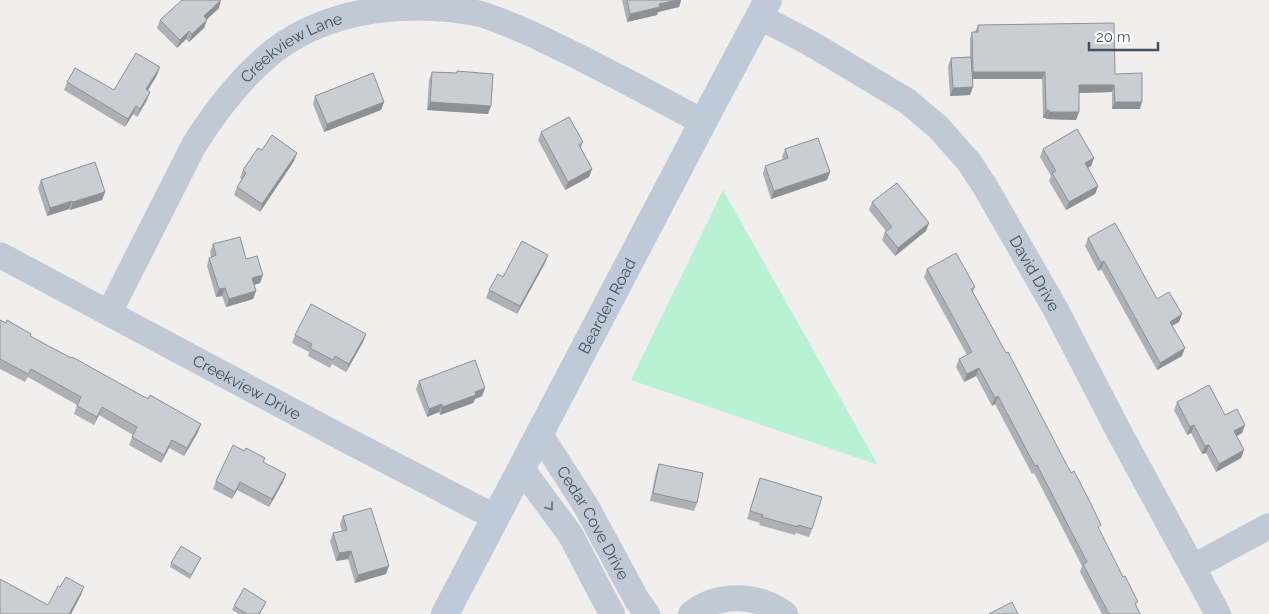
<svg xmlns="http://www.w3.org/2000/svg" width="1269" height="614" viewBox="0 0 1269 614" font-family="Raleway,sans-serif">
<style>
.green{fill:#b9f2d3}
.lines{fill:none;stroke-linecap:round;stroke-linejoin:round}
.street{stroke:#c1c9d4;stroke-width:26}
.secondary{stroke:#bfcad9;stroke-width:28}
.wall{fill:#aeb0b5}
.shaded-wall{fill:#8d9094}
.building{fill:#cacdd3;stroke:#8d9094}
.oneway{stroke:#707a87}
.labels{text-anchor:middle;stroke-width:4;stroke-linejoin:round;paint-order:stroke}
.street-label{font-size:16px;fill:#45505d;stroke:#fff}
</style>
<rect width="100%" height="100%" fill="#f1eeee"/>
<!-- green -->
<path class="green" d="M723,190L878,465L631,380Z"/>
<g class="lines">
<!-- street -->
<g class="street">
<path id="s1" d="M760,17L810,43L907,101L938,127L969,162L986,188L1056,310L1119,432L1218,614"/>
<path id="s2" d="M0,255L339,436L479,509L497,516"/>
<path id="s3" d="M109,313L194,145C216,110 242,76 275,50C332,7 412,0 481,14C517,26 551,43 585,60C624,80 664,101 703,122"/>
<path id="s4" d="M539,433L586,506L637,600L647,614"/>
<path d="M521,468L570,534L612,614"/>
<path d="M1193,567L1269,526"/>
<path d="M691,614C718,592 758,594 785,614"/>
</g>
<!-- secondary -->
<path class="secondary" id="s5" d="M445,614L703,122L768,0"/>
</g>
<!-- wall -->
<path class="wall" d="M622,0H681L679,7L658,12L657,15L627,22Z
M219,8L207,19L204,28L189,42L186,39L177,48L157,28L160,20Z
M978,25L1115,74L1140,109H1112V92L1079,93V112L1076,120L1046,119V118H1043L1042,79H972L970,95L950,96L948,66L951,58L970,57V39L972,32H975Z
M457,71L488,114L427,110L429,80L432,72L456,73Z
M157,75L148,90L147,100L137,117L133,114L125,127L64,90L67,82L114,90Z
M315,96L384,102L381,110L324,132L313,104Z
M541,132L583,142L581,148L592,169L589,177L565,190L538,140Z
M785,149L830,172L827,180L771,199L763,174L765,166L783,159L782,157Z
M1043,149L1094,158L1091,166L1088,168L1098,186L1095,194L1066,210L1049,181L1051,176L1040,157Z
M262,150L294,161L260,212L234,195L237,187L242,180L240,178L243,170Z
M41,180L105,192L102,200L70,210L69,209L47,216L38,188Z
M872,202L926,231L895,256L882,240L885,232L886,231L869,210Z
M1088,238L1157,299L1182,314L1179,322L1172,326L1182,356L1157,370L1101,269L1098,271L1085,246Z
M213,244L246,259L260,283L254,285L256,291L253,299L226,307L222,296L216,297L207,266L209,258L211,257L210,252Z
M548,255L545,263L517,314L486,298L489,290L503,277Z
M927,269L975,287L973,292L1099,530L1140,614H1102L1080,572L1082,566L1034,473L1032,474L995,404L992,406L976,376L964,382L956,367L959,359L967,355L924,277Z
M0,320L148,399L201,424L198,432L184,456L169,448L161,463L129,445L133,435L99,415L94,425L74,414L77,405L28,377L25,382L0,369Z
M366,334L363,342L346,372L332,364L330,368L308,356L309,352L292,343L295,335Z
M419,381L485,388L482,396L475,399L473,403L440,415L439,412L427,417L416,389Z
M1177,402L1225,415L1242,433L1237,436L1244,450L1241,458L1216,472L1206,453L1202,454L1191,433L1187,435L1174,410Z
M264,462L283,482L269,507L237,490L232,499L213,489L216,481Z
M659,464L697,503L694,511L650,501L656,472Z
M760,478L812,529L809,537L796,533L795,535L759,525L760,523L747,519Z
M343,516L386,574L355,583L348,559L336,561L330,541L333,533L342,531L340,524Z
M199,562L190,579L170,567L171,563Z
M266,602L260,614H239L232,610L234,606Z"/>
<!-- shaded-wall -->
<path class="shaded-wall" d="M221,0L219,8L202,24L204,16Z
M677,0H681L679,7L658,12L657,15L627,22L630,14L659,4Z
M207,20L204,28L189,42L192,34Z
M189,31L186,39L177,48L180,40Z
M160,67L157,75L144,97L146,89Z
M973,72H1045L1042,79H970Z
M1079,85H1114L1112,92L1076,93Z
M973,87L970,95L950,96L953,88Z
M150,92L147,100L137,117L140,109Z
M384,102L381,110L324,132L327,124Z
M430,102L491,106L488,114L427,110Z
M1115,102H1142L1140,109H1112Z
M136,106L133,114L125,127L128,119Z
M1046,110H1049L1046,118H1043Z
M1049,112H1079L1076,120L1046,119Z
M297,153L294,161L260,212L262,204Z
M1094,158L1091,166L1082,171L1085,163Z
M592,169L589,177L565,190L568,182Z
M830,172L827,180L771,199L774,191Z
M1098,186L1095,194L1066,210L1069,202Z
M105,192L102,200L70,210L73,202Z
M72,201L69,209L47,216L50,208Z
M929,223L926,231L895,256L898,248Z
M548,255L545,263L517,314L520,306Z
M1104,261L1101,269L1098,271L1101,263Z
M263,275L260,283L249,286L252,278Z
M225,288L222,296L216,297L219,289Z
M256,291L253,299L226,307L229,299Z
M1182,314L1179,322L1167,329L1170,322Z
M366,334L363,342L346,372L349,364Z
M1185,348L1182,356L1157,370L1160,363Z
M979,368L976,376L964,382L967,374Z
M485,388L482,396L475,399L473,403L440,415L442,407L475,392Z
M998,396L995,404L992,406L995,398Z
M442,404L439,412L427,417L429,409Z
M102,407L99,415L94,425L97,417Z
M201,424L198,432L184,456L187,448Z
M1194,425L1191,433L1187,435L1190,427Z
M1245,425L1242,433L1231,439L1234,431Z
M172,440L169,448L161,463L164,455Z
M1209,445L1206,453L1202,454L1205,446Z
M1244,450L1241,458L1216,472L1219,464Z
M286,474L283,482L269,507L272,499Z
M240,482L237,490L232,499L235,492Z
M351,551L348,559L336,561L339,553Z
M389,566L386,574L355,583L358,575Z
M84,587L81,595L71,614H69Z"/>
<!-- building -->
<path class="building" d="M182,0H221L204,16L207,20L192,34L189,31L180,40L160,20Z
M627,0H677L659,4L660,7L630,14Z
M1114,23L1115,74L1142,73V102H1115L1114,85H1079V112H1049V110H1046L1045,72H973L972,32H978V25Z
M136,53L160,67L146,89L150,92L140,109L136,106L128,119L67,82L75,68L114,90Z
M971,57L973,87L953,88L951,58Z
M457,71L493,74L491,106L430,102L432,72L457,73Z
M373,73L384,102L327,124L315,96Z
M569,117L583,142L579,145L592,169L568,182L541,132Z
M1077,129L1094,158L1085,163L1098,186L1069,202L1052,173L1056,171L1043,149Z
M272,135L297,153L262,204L237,187L246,173L243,170L258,148L262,150Z
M818,138L830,172L774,191L765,166L788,158L785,149Z
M95,162L105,192L73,202L72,201L50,208L41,180Z
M897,183L929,223L898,248L885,232L892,227L872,202Z
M1115,223L1157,299L1169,292L1182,314L1170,322L1185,348L1160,363L1104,261L1101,263L1088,238Z
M240,237L246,259L257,256L263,275L252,278L256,291L229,299L225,288L219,289L209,258L216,255L213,244Z
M522,241L548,255L520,306L489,290L498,274L503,277Z
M956,253L975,287L971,289L993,329L1006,353L1008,352L1071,473L1074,471L1090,502L1101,525L1098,527L1123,577L1125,576L1138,602L1135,603L1140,614H1109L1083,564L1087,562L1037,465L1035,466L998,396L995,398L979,368L967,374L959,359L972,352L927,269Z
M311,304L366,334L349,364L335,356L333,360L310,348L312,344L295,335Z
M0,320L6,323L7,320L31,334L30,336L71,358L72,357L148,399L150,395L201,424L187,448L172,440L164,455L132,437L137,427L102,407L97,417L77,406L81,397L31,369L28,374L0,359Z
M475,360L485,388L475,392L476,395L442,407V404L429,409L419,381Z
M1209,385L1225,415L1237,409L1245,425L1234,431L1244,450L1219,464L1209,445L1205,446L1194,425L1190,427L1177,402Z
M233,445L244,451L246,448L265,458L263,462L286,474L272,499L240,482L235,492L216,481Z
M659,464L703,473L697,503L653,493Z
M760,478L822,497L812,529L798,525V527L762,517L763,515L750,511Z
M371,508L389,566L358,575L351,551L339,553L333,533L347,530L343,516Z
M181,546L201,558L191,575L171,563Z
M66,577L84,587L69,614H0V579L48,605L58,586L60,587Z
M244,588L266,602L259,614H247L234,606Z
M1012,602L1018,614H989Z"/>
<!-- one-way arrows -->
<defs><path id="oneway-chevron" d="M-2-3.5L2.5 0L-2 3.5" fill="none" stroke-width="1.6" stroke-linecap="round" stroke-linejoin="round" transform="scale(1.25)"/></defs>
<use class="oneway" href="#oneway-chevron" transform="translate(550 507) rotate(53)"/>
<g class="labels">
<!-- street labels -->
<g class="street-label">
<text dy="6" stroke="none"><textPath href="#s3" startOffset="329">Creekview Lane</textPath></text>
<text dy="6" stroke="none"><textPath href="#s1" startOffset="386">David Drive</textPath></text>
<text dy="6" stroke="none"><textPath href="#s5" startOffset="348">Bearden Road</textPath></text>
<text dy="6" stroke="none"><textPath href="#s2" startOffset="280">Creekview Drive</textPath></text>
<text dy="6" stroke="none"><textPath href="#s4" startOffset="105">Cedar Cove Drive</textPath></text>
</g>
</g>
<!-- scale -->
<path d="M1089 42v8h69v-8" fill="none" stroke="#45505d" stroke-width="2.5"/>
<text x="1096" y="42" font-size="15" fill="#45505d" stroke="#ffffff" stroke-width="4" paint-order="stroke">20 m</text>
</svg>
